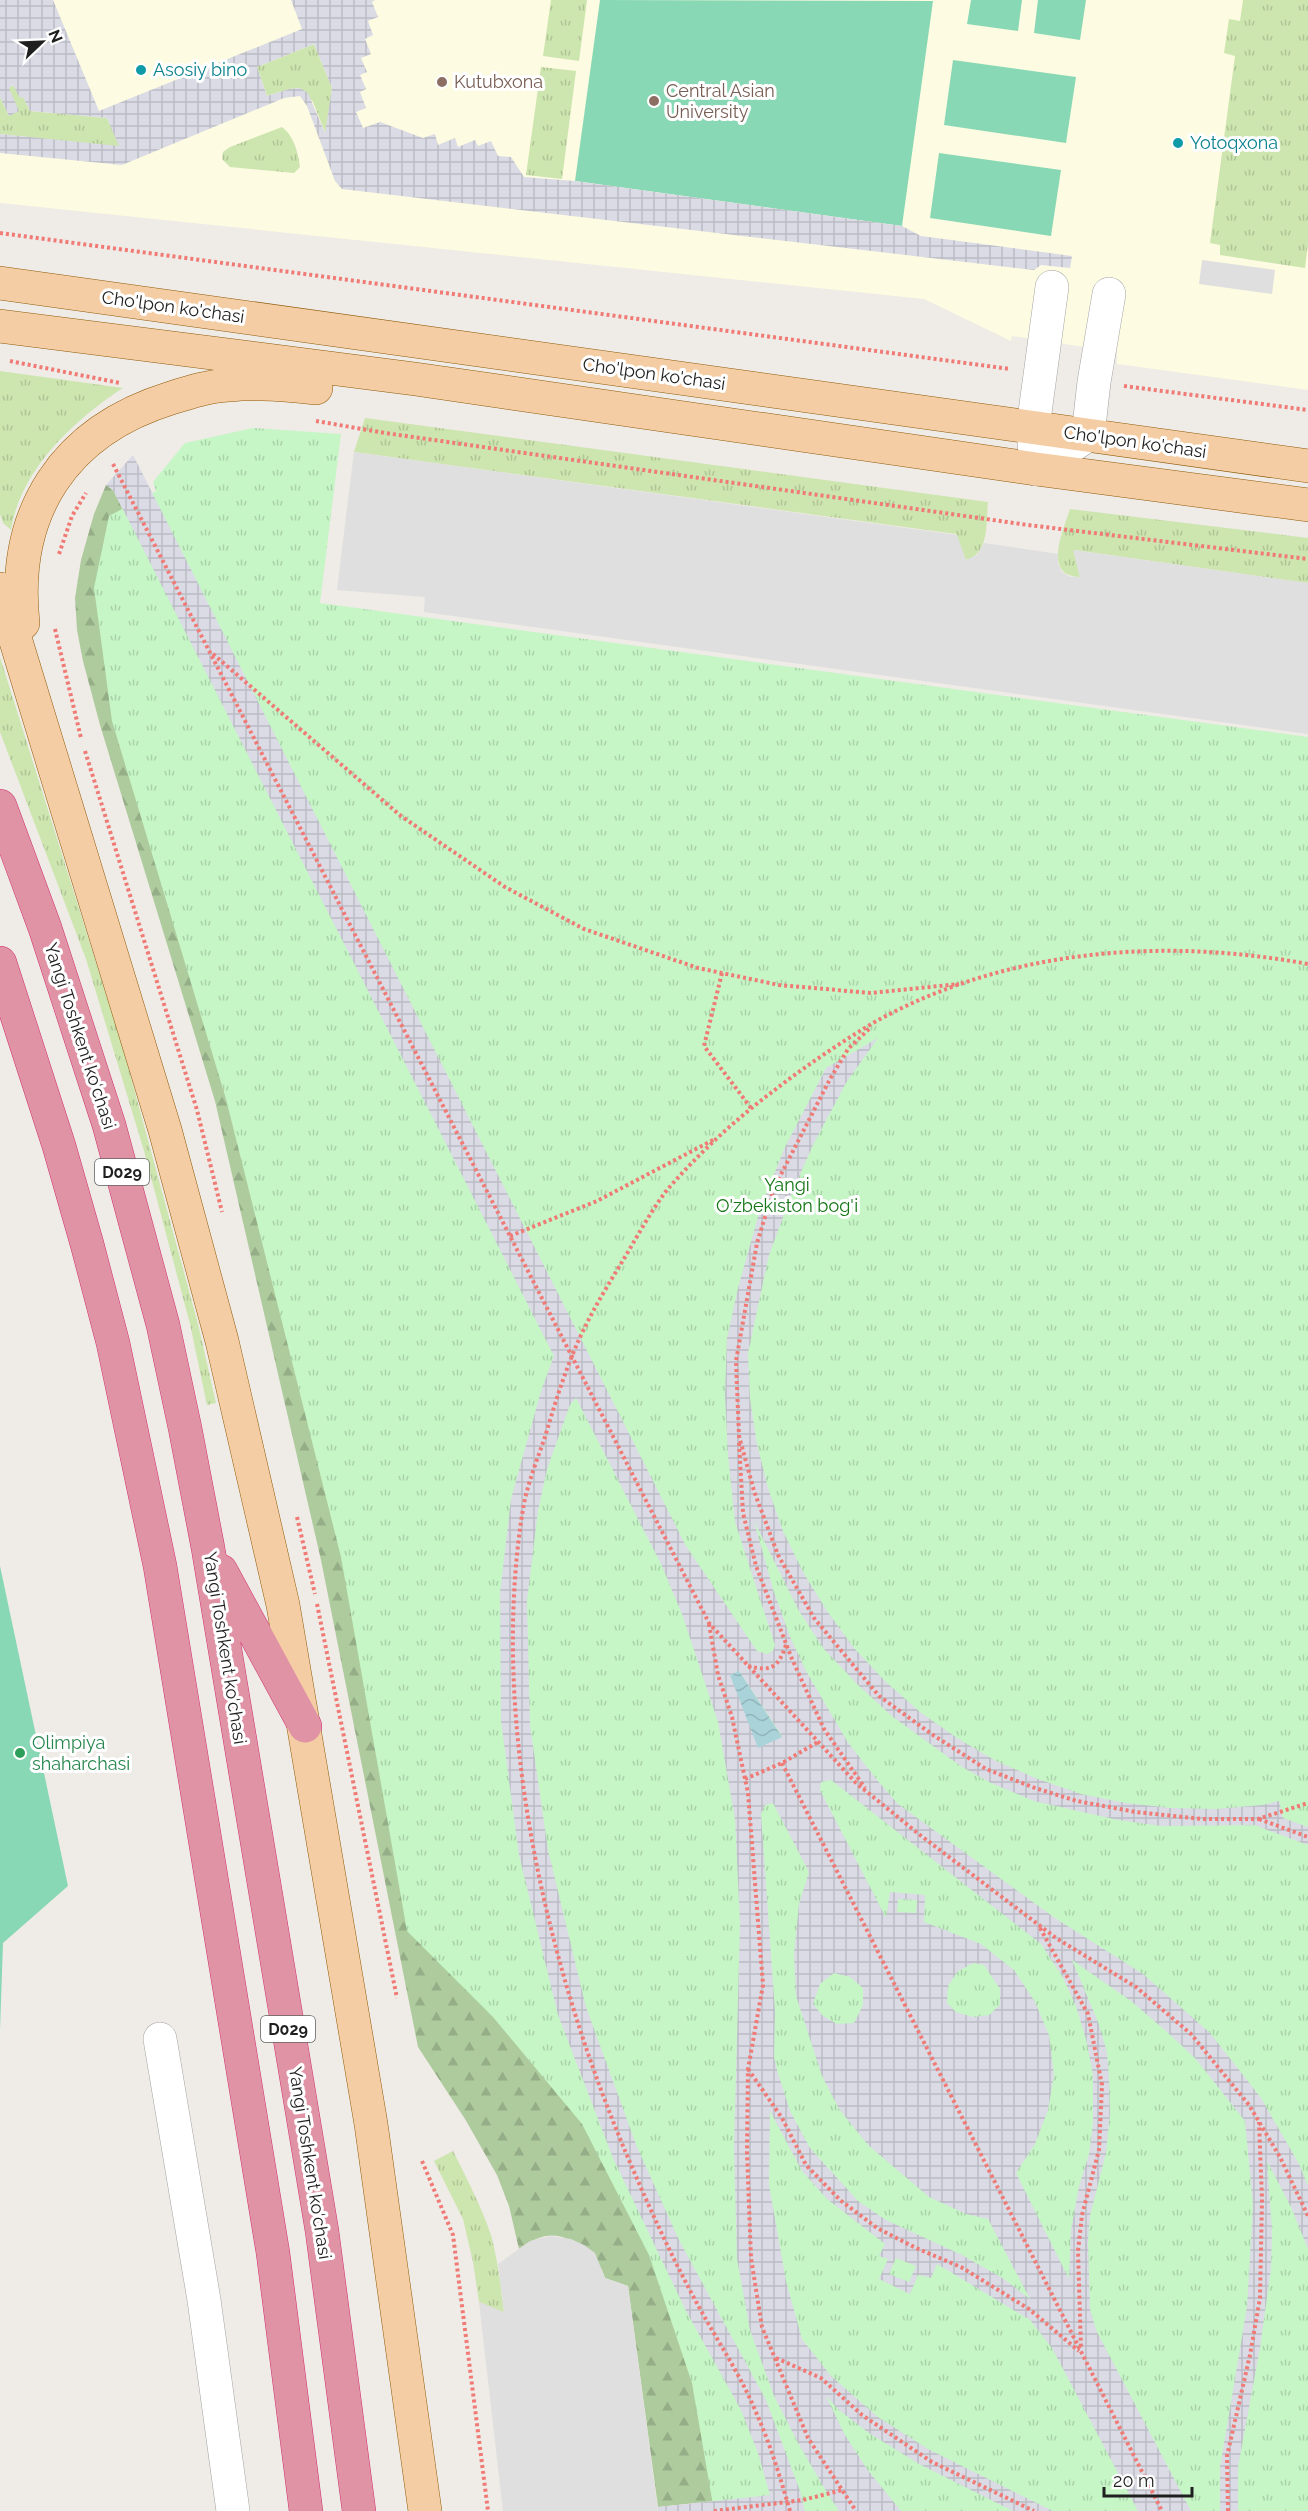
<svg xmlns="http://www.w3.org/2000/svg" width="1308" height="2511" viewBox="0 0 1308 2511" font-family="Raleway,sans-serif">
<style>
.education{fill:#fdfbe1}
.grass{fill:url(#grass-tufts)}
.forest{fill:url(#forest-firs)}
.park{fill:url(#park-tufts)}
.pitch{fill:#89d8b5}
.parking{fill:#dfdfdf}
.plaza{fill:url(#plaza-grid);fill-rule:evenodd}
.water{fill:url(#water-waves)}
.lines{fill:none;stroke-linecap:round;stroke-linejoin:round}
.minor-casing{stroke:#a3a3a3;stroke-width:34}
.major-casing{stroke:#8f5b0a;stroke-width:34}
.highway-casing{stroke:#cf3171;stroke-width:34}
.path{stroke:#f07a75;stroke-width:4;stroke-dasharray:3 3;stroke-linecap:butt}
.minor{stroke:#fff;stroke-width:33}
.major{stroke:#f5cda4;stroke-width:33}
.highway{stroke:#e193a6;stroke-width:33}
.culture-dot{fill:#0f9aa8;stroke:#fff;stroke-width:2}
.education-dot{fill:#8d6e63;stroke:#fff;stroke-width:2}
.leisure-dot{fill:#2e9e5b;stroke:#fff;stroke-width:2}
.labels{text-anchor:middle;stroke-width:6;stroke-linejoin:round;paint-order:stroke}
.shield{fill:#fff;stroke:#626262;stroke-width:1.5}
.shield-label{font-size:16px;font-weight:bold;fill:#1f1f1f}
.culture-label{font-size:18px;fill:#0d838f;stroke:#fff;text-anchor:start}
.education-label{font-size:18px;fill:#785e54;stroke:#fff;text-anchor:start}
.street-label{font-size:18px;fill:#1f1f1f;stroke:#fff}
.park-label{font-size:18px;fill:#137615;stroke:#fff}
.leisure-label{font-size:18px;fill:#27864d;stroke:#fff;text-anchor:start}
</style>
<defs>
<pattern id="grass-tufts" width="24" height="20" patternUnits="userSpaceOnUse" patternTransform="scale(1.5)"><rect width="24" height="20" fill="#cde5af"/><path d="M3 7l-1-3M5 7V3M7 7l1-3M15 17l-1-3M17 17v-4M19 17l1-3" fill="none" stroke="#b0c496"/></pattern>
<pattern id="forest-firs" width="22" height="20" patternUnits="userSpaceOnUse" patternTransform="scale(1.5)"><rect width="22" height="20" fill="#aecb9d"/><path d="M5 1l3.5 6h-7zM16 11l3.5 6h-7z" fill="#95ae87"/></pattern>
<pattern id="park-tufts" width="24" height="20" patternUnits="userSpaceOnUse" patternTransform="scale(1.5)"><rect width="24" height="20" fill="#c6f6c6"/><path d="M3 7l-1-3M5 7V3M7 7l1-3M15 17l-1-3M17 17v-4M19 17l1-3" fill="none" stroke="#aad2aa"/></pattern>
<pattern id="plaza-grid" width="8" height="8" patternUnits="userSpaceOnUse" patternTransform="scale(1.5)"><rect width="8" height="8" fill="#dadbe5"/><path d="M0 4h8M4 0v8" fill="none" stroke="#bbbcc4"/></pattern>
<pattern id="water-waves" width="16" height="10" patternUnits="userSpaceOnUse" patternTransform="scale(1.5)"><rect width="16" height="10" fill="#a9d2d9"/><path d="M0 5q4-4 8 0t8 0" fill="none" stroke="#91b4ba"/></pattern>
</defs>
<rect width="100%" height="100%" fill="#efebe6"/>
<!-- education -->
<path class="education" d="M0,0H1308V390L1117,364V352L1012,336L1011,341L924,299L0,203Z"/>
<!-- grass -->
<path class="grass" d="M551,0H587L579,61L543,56Z
M1243,0H1308V243L1305,268L1220,255V245L1210,243L1235,56L1224,53L1229,19L1240,21Z
M314,44L332,88L326,135L313,102L300,88L289,89L267,96L257,67Z
M541,67L576,71L562,179L526,175Z
M13,85L23,97L30,111L107,118L120,147L0,134V97L9,116V88Z
M282,127C294,136 298,152 300,167L294,173L230,167L222,159L223,152L230,147Z
M0,371L123,388C75,419 20,470 11,530L3,523L0,514Z
M365,418L988,502C986,521 990,555 965,560L956,534L354,452Z
M1070,509L1308,538V583L1074,550L1080,577C1042,576 1063,531 1070,509Z
M0,657L124,1052L198,1324L216,1403L207,1405L190,1324L144,1151L86,959L0,732Z
M453,2151C467,2179 481,2206 491,2235C498,2261 501,2287 504,2313L479,2302L473,2262L463,2219L434,2161Z"/>
<!-- forest -->
<path class="forest" d="M106,485L113,490L554,1356L770,2495L658,2507L628,2286L605,2278C601,2265 596,2260 586,2252C563,2231 545,2230 519,2249L509,2206L497,2175L465,2119L418,2047L321,1560L215,1101L100,725L83,661L77,630L75,598L81,560L94,514Z"/>
<!-- park -->
<path class="park" d="M253,428L341,434L320,603L1308,737V2511H714L692,2383L649,2255L582,2124L493,2017L407,1931L341,1557L226,1099L112,721L94,588L109,516L156,491L153,482L185,443Z"/>
<!-- pitch -->
<path class="pitch" d="M600,0L933,1L902,226L575,181Z
M971,0H1022L1018,31L967,24Z
M1038,0H1086L1080,40L1034,33Z
M953,60L1076,77L1066,143L944,125Z
M939,153L1061,170L1051,236L930,218Z
M0,1566L68,1886L3,1943L0,2030Z"/>
<!-- parking -->
<path class="parking" d="M1202,260L1275,270L1272,294L1199,284Z
M354,452L957,535L966,560L977,555L984,543L1058,554V564L1062,572L1070,577H1080L1073,550L1308,583V734L424,612L425,597L337,590Z
M550,2236L571,2239L584,2245L595,2253L605,2278L628,2286L658,2511H503L479,2302L504,2312L498,2264L530,2241Z"/>
<!-- plaza -->
<path class="plaza" d="M0,0H53L99,111L302,29L291,0H375L372,2L378,17L368,21L373,35L365,39L371,54L361,58L367,72L360,75L366,89L360,92L366,108L356,112L363,128L380,122L423,138L435,134L438,145L455,138L458,147L475,140L478,146L491,141L498,156L511,157L524,177L575,181L902,226L921,236L1072,256L1070,268L1041,265L1034,270L342,189L335,181L307,106L300,96L284,98L122,165L0,153V134L119,146L107,118L30,111L23,97L20,98L13,85L9,88L19,111L9,116L0,97ZM314,44L332,88L325,133L308,93L300,88L289,89L267,96L257,67Z
M133,455L686,1546L757,1651L767,1654L773,1651L775,1645L735,1522L728,1455L725,1395L727,1338L738,1288L759,1213L784,1149L826,1068L878,1038L846,1083L813,1145L794,1188L769,1255L748,1353L750,1399L757,1444L768,1488L783,1531L803,1572L827,1611L854,1648L885,1681L920,1712L957,1738L996,1761L1038,1779L1081,1794L1126,1803L1171,1808L1216,1809L1262,1805L1279,1801L1283,1818L1308,1827V1845L1254,1825L1161,1826L1118,1820L1034,1801L993,1784L962,1767L893,1717L858,1685L824,1649L799,1611L754,1521L773,1589L791,1639L806,1671L847,1741L877,1780L898,1804L1055,1918L1143,1974L1210,2033L1261,2098L1299,2164L1308,2186V2249L1291,2207L1267,2161L1272,2230L1271,2269L1260,2348L1238,2467V2511H1220V2467L1247,2307L1253,2206L1245,2121L1195,2058L1167,2032L1131,2001L1072,1960L1098,2022L1107,2052L1109,2077L1110,2114L1106,2153L1090,2216L1088,2241L1090,2309L1096,2330L1191,2511H1138L1052,2348L1030,2320L937,2264L931,2278L918,2275L910,2294L879,2279L888,2259L879,2256L885,2244L827,2199L802,2171L770,2111L769,2185L786,2281L802,2339L831,2376L878,2417L928,2449L1053,2511H1013L919,2464L869,2433L840,2411L826,2396L845,2435L867,2469L901,2511H839L823,2486L797,2441L774,2396L750,2330L737,2259L734,2148L740,1923L735,1819L718,1722L682,1614L661,1564L576,1398L570,1405L547,1469L538,1511L527,1601L530,1725L548,1850L586,2007L637,2147L679,2240L766,2400L800,2491L805,2511H658V2507L770,2495L758,2453L741,2410L686,2311L613,2158L558,2015L519,1855L501,1721L500,1593L511,1499L541,1391L554,1356L113,490L106,485ZM739,1671L782,1736V1737L730,1675ZM831,1780L1041,1944L1062,1976L1076,2006L1087,2043L1093,2076V2123L1089,2154L1079,2186L1071,2230L1069,2279L1016,2173L1035,2144L1048,2110L1054,2075L1049,2035L1035,2002L1014,1970L981,1944L924,1922L925,1895L890,1892L886,1918L820,1790L821,1782ZM773,1803L809,1872L799,1904L794,1954L796,1996L822,2076L839,2109L868,2145L929,2197L966,2214L988,2219L1030,2299L1004,2279L962,2255L886,2220L858,2201L810,2148L790,2111L777,2070L774,2057L775,2011L761,1814L765,1805ZM898,1899L917,1900L916,1913L897,1912ZM974,1963L984,1965L1000,1989V2005L989,2015L973,2017L956,2012L947,2003L948,1986L958,1971ZM834,1973L850,1977L863,1988V2005L854,2023L837,2024L823,2016L813,2004L820,1984ZM896,2258L916,2266L909,2282L889,2274Z"/>
<!-- water -->
<path class="water" d="M739,1671L782,1737L758,1748L730,1675Z"/>
<g class="lines">
<defs>
<path id="minor" d="M1052,287L1033,427L1036,469L1088,435L1094,382L1109,294
M160,2039L204,2300L233,2511"/>
<path id="major" d="M0,283L1308,466
M0,326L415,379L1036,469L1308,505
M0,589L165,1130L222,1341L283,1605L371,2124L425,2511
M23,623C11,512 64,431 171,398C190,392 209,386 229,385C258,382 287,385 316,388"/>
<path id="highway" d="M0,806L45,928L109,1125L163,1325L185,1428L208,1548L322,2231L359,2511
M0,963L59,1146L87,1244L113,1343L160,1566L273,2253L306,2511
M221,1571L305,1726"/>
</defs>
<!-- minor casing -->
<use href="#minor" class="minor-casing"/>
<!-- major casing -->
<use href="#major" class="major-casing"/>
<!-- highway casing -->
<use href="#highway" class="highway-casing"/>
<!-- path -->
<path class="path" d="M0,233L1010,369
M10,361L120,383
M1124,386L1308,410
M316,421L385,433L1028,525L1308,559
M113,464L709,1623L856,1783L920,1835L1056,1938L1136,1987L1191,2034L1249,2105L1280,2157L1308,2216
M59,554L72,516L86,493
M55,629L81,738
M213,654L401,816L505,887L584,929L698,968L779,985L871,993L959,984
M85,751L197,1110L222,1212
M722,973L704,1046L751,1108
M869,1029L848,1049L830,1079L774,1188L757,1243L736,1361L739,1436L754,1491L778,1555L814,1618L879,1696L933,1735L986,1769L1035,1788L1077,1801L1136,1812L1202,1819H1258L1308,1803
M510,1236L597,1201L715,1139
M739,1443L743,1513L756,1566L792,1659L824,1729L865,1788
M297,1517L315,1594
M317,1604L397,1998
M709,1624L718,1675L732,1717L748,1793L763,1985L748,2069L747,2152L751,2258L762,2327L808,2438L856,2511
M748,1666C771,1672 778,1668 786,1645
M782,1763L1162,2511
M745,1779L782,1763L818,1742
M1259,1819L1308,1837
M1040,1928L1088,2014L1102,2085L1099,2150L1082,2215L1078,2251L1081,2349
M748,2069L782,2118L806,2165L840,2200L877,2228L916,2248L961,2267L1029,2309L1079,2351
M422,2161L453,2235L488,2511
M776,2358L821,2378L862,2415L932,2462L1034,2511
M714,2511L803,2500L842,2490
M790,2511C780,2477 770,2443 755,2410C740,2374 718,2342 699,2307C672,2258 648,2205 626,2153C545,1961 489,1717 523,1509C527,1485 537,1460 545,1437C553,1410 561,1383 572,1356C585,1323 603,1293 622,1262C636,1239 650,1212 667,1190C699,1153 737,1118 776,1089C807,1065 840,1043 873,1023C1005,949 1162,937 1308,964
M1228,2511L1227,2456L1250,2355L1260,2298L1262,2199L1259,2122"/>
<!-- minor -->
<use href="#minor" class="minor"/>
<!-- major -->
<use href="#major" class="major"/>
<!-- highway -->
<use href="#highway" class="highway"/>
</g>
<!-- markers -->
<g class="culture-dot">
<circle cx="141" cy="70" r="6"/>
<circle cx="1178" cy="143" r="6"/>
</g>
<g class="education-dot">
<circle cx="442" cy="82" r="6"/>
<circle cx="654" cy="101" r="6"/>
</g>
<circle class="leisure-dot" cx="20" cy="1753" r="6"/>
<g class="labels">
<!-- shield labels -->
<g class="shield">
<rect x="95" y="1159" width="54" height="26" rx="4.5"/>
<rect x="261" y="2016" width="54" height="26" rx="4.5"/>
</g>
<g class="shield-label">
<text x="122" y="1178">D029</text>
<text x="288" y="2035">D029</text>
</g>
<!-- culture labels -->
<g class="culture-label">
<text x="153" y="76">Asosiy bino</text>
<text x="1190" y="149">Yotoqxona</text>
</g>
<!-- education labels -->
<g class="education-label">
<text x="454" y="88">Kutubxona</text>
<text x="666" y="97">Central Asian<tspan x="666" dy="21">University</tspan></text>
</g>
<!-- street labels -->
<g class="street-label">
<text transform="translate(173 307) rotate(8)" y="6">Cho'lpon ko'chasi</text>
<text transform="translate(654 374) rotate(8)" y="6">Cho'lpon ko'chasi</text>
<text transform="translate(1135 442) rotate(8)" y="6">Cho'lpon ko'chasi</text>
<text transform="translate(80 1036) rotate(72)" y="6">Yangi Toshkent ko‘chasi</text>
<text transform="translate(225 1648) rotate(81)" y="6">Yangi Toshkent ko‘chasi</text>
<text transform="translate(310 2163) rotate(81)" y="6">Yangi Toshkent ko‘chasi</text>
</g>
<!-- park labels -->
<g class="park-label">
<text x="787" y="1191">Yangi<tspan x="787" dy="21">O'zbekiston bog'i</tspan></text>
</g>
<!-- leisure labels -->
<g class="leisure-label">
<text x="32" y="1749">Olimpiya<tspan x="32" dy="21">shaharchasi</tspan></text>
</g>
</g>
<!-- north arrow -->
<g transform="translate(42 42) rotate(67)" stroke="#ffffff" stroke-width="4.5" paint-order="stroke">
<path d="M0-4.5L10 22L0 15L-10 22Z" fill="#1f1f1f"/>
<text y="-9" font-size="16" font-weight="bold" text-anchor="middle" fill="#1f1f1f">N</text>
</g>
<!-- scale -->
<path d="M1104 2487v9h88v-9" fill="none" stroke="#1f1f1f" stroke-width="3"/>
<text x="1113" y="2487" font-size="18" fill="#1f1f1f" stroke="#ffffff" stroke-width="4.5" paint-order="stroke">20 m</text>
</svg>
